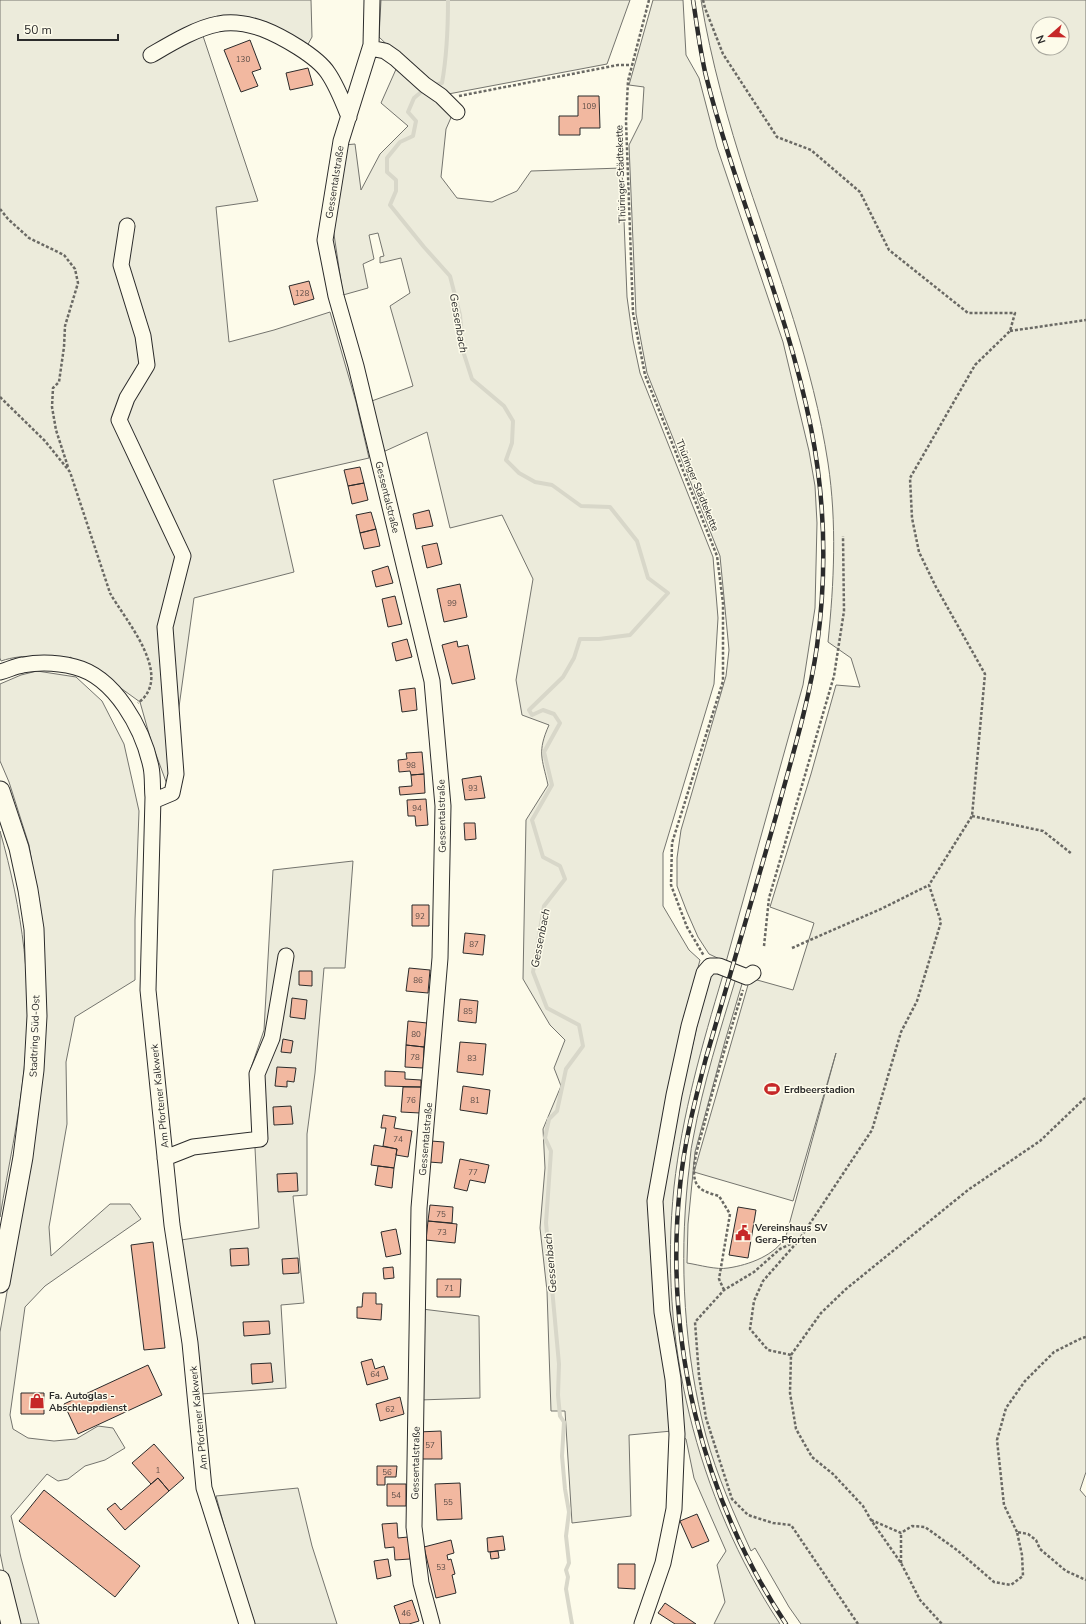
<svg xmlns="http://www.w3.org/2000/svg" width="1086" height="1624" viewBox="0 0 1086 1624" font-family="'Nunito Sans',sans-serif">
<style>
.green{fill:#ecebdb;stroke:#74746e;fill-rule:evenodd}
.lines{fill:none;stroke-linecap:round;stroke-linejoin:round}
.stream{stroke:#d8d7c9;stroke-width:4}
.building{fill:#f2b8a0;stroke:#2b2b2b}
.minor-casing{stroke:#2b2b2b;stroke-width:17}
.major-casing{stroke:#2b2b2b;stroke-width:21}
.path{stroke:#6a6964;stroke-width:2.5;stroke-dasharray:3 2;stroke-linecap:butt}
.minor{stroke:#fdfbea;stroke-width:15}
.major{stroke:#fdfbea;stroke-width:19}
.rail-casing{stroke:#2b2b2b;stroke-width:4.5}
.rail{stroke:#fdfbea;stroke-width:3;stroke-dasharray:9;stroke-linecap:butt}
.labels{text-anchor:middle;stroke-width:3;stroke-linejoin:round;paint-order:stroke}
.number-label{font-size:8px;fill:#5d4e48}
.street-label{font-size:10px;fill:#2b2b2b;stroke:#fdfbea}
.poi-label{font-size:10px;font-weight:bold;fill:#2b2b2b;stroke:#fdfbea;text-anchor:start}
.water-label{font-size:11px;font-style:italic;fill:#2b2b2b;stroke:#fdfbea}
</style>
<rect width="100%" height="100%" fill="#fdfbea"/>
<!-- green -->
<path class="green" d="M0,0H311L312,37L307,46L265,24L202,33L258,201L216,207L229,342L274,330L330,312L356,402L369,458L273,480L294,572L194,598L168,787L151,741L140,702L104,676L70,657L67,661C43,657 25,653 1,661L0,658Z
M381,0H630L607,64L443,95L453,113L446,129L441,177L457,198L492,202L517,191L531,171L622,168L627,297L633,340L640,373L713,557L718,618L714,684L663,853V906L689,950L700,960L694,982L650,1201L672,1431L629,1435L631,1516L572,1523L565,1411H551L547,1291L540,1228L545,1168L543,1129L561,1086L554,1068L565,1040L550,1025L523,979L526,820L548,785C542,758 537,752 549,725L522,715L516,680L533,579L502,515L450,528L427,432L383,452L369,402L413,386L390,306L410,293L401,258L380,263V257L384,256L378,233L369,235L374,259L363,264L368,288L343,295L332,221L344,145L355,144L361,190L380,154L408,126L381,103L401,58L379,37Z
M653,0H683L686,55L699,78L717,147L783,342L809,451L815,486L817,523L815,608L803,685L726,962L709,954L698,937L687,912L677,886V858L681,830L726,676L729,650L720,556L647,373L636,314L629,145L642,119L644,87L629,85Z
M701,0H1086V1472L1080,1490L1086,1497V1624H801L789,1607L755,1548L751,1551C734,1514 717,1476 706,1436C684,1352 679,1263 688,1178C690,1165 690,1151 693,1139C703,1084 720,1031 736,978L742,984L725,1041L695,1152L688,1224L687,1263C700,1265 716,1270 728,1268C749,1265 776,1255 786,1236L836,1053L793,1201L694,1172L750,978L793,990L814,923L770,907L811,774L836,685L860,687L851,658L828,642C834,583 837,523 828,463C813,365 778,273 747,180C728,121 711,61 701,0ZM1038,24H1062V48H1038Z
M37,671L76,677L102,701L124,744L139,811L135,920V980L75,1017L66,1062L67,1124L49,1227L51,1256L110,1204H130L141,1219L45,1286L25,1307L10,1415L13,1429L28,1438L54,1441L76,1439L98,1426L113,1428L125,1448L105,1460L85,1466L68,1479L58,1481L47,1474L11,1516L21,1558L39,1624H17L7,1587L0,1553V1332L34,1138L38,901L29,845L9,782L0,761V684L21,675Z
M0,831C22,909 34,989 24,1070C19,1119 8,1168 0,1217Z
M353,861L345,968H324L315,1073L307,1134V1195L293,1196L304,1303L281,1305L286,1388L201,1394L181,1240L259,1228L251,1068L264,1030L273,870Z
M714,973L723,975C702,1045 682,1115 674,1187C658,1340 696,1496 780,1624H714L725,1602L717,1565L726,1551L694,1478L686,1439L680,1435L663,1280L662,1193L672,1136L708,977Z
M422,1309L479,1316L480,1398L419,1400Z
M298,1488L312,1546L337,1624H255L236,1569L216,1496Z"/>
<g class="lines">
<!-- stream -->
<path class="stream" d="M434,85L442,83C447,55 448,28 448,0
M426,88L414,98L408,112L416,121L413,136L400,142L387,158V172L396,180V191L390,205L424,247L450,276L460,315L463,351L472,379L504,406L513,421L512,443L506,460L519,473L535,482L552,485L581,506L610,507L637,541L648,578L668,593L630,635L599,639H580L574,658L563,677L529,710L532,715L543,710L554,714L560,723L544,752L552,785L532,820L543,857L560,866L565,879L544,906L533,972L547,1008L579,1025L583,1046L566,1069L557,1111L549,1119L545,1138L551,1151L546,1223L559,1364L558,1395L560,1416L564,1422L562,1456L565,1489L569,1512L566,1536L569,1563L566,1570L568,1577L566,1589L572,1624"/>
</g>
<!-- building -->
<path class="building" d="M250,40L261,69L252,72L258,86L241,92L224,50Z
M308,68L313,85L290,90L286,73Z
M578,96H599L600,128H580V135H559V116H578Z
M309,281L314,299L294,305L289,286Z
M360,467L364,483L348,486L344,470Z
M364,483L368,500L352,504L348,486Z
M429,510L433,526L416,529L413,514Z
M371,512L376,529L360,533L356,515Z
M376,529L380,546L364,549L360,533Z
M437,543L442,564L427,568L422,546Z
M388,566L393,583L376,587L372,571Z
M460,584L467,617L444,622L437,589Z
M395,596L402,624L388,627L382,599Z
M407,639L412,657L396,661L392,643Z
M457,641L458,647L468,645L475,679L452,684L442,645Z
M415,688L417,710L402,712L399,690Z
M422,752L424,774L411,775L410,771L399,772L398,760L407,759L406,753Z
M424,774L425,793L400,795L399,787L412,786L411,775Z
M481,776L485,798L465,800L462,779Z
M426,799L428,825L416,826L415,816H408L407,800Z
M464,823H475L476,839L465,840Z
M412,905H429V926H412Z
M465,933L485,935L483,955L463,953Z
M409,968L430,970L428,993L406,991Z
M299,971H312V986L299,985Z
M292,998L307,1000L305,1019L290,1017Z
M460,999L478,1001L476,1023L458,1021Z
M408,1021L427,1023L424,1047L406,1045Z
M283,1039L293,1041L291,1053L281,1052Z
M460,1042L486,1044L483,1075L457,1072Z
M406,1045L424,1047L423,1068L405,1067Z
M277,1067L296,1068L294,1082L287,1081V1087L275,1086Z
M385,1071L405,1072V1079L421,1080V1087L385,1086Z
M463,1086L490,1090L487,1114L460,1110Z
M403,1087H421L420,1113L401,1112Z
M291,1106L293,1124L274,1125L273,1107Z
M383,1115L396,1117L394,1128L412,1131L408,1157L396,1155L397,1149L383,1146L386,1128H381Z
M431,1141L444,1142L442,1163L429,1162Z
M374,1145L397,1149L394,1168L371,1165Z
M460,1159L489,1165L485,1183L470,1180L467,1191L454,1188Z
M378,1166L394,1168L392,1188L375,1185Z
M297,1173L298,1191L278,1192L277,1174Z
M430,1205L453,1207L452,1223L428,1221Z
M738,1207L756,1210L748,1258L729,1255Z
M428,1221L457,1224L455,1243L426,1240Z
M396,1229L401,1254L386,1257L381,1232Z
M153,1242L165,1348L144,1350L131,1245Z
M248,1248L249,1265L231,1266L230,1249Z
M298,1258L299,1273L283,1274L282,1259Z
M393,1267L394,1278L384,1279L383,1268Z
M437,1279H461L460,1297H437Z
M363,1293H376V1304H382L381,1320L357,1318V1307H362Z
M269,1321L270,1334L244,1336L243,1322Z
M372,1359L375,1369L384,1366L388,1379L367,1385L361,1362Z
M271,1363L273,1382L252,1384L251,1364Z
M148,1365L162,1395L78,1434L64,1404Z
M21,1393H44V1414H21Z
M400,1397L404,1414L380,1421L376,1404Z
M441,1431L442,1459H418V1432Z
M154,1444L184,1478L169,1491L158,1478L151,1484L132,1463Z
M377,1466H397L396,1477H385V1485H377Z
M158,1478L169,1491L125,1530L107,1509L115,1503L121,1510Z
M460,1483L462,1519L437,1520L435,1484Z
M387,1484H406V1506H387Z
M44,1490L140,1566L115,1597L19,1521Z
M697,1514L709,1541L692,1548L680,1521Z
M397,1523L398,1538L408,1537L410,1559L395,1560L394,1547L385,1548L382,1524Z
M503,1536L505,1550L488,1552L487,1538Z
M451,1540L454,1553L447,1555L448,1560L451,1559L455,1574L452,1575L456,1593L436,1598L424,1547Z
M498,1551L499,1558L491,1559L490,1552Z
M388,1559L391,1576L377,1579L374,1561Z
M618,1564H635V1589L618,1588Z
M412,1600L419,1621L409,1624H400L394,1606Z
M665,1603L696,1624H675L658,1613Z"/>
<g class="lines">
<defs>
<path id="minor" d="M372,0L371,45L341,141L325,240L336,296L356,366L432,681L443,806L440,958L419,1208L414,1527L421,1583L432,1624
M370,48L385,51L395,58L425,85L441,96L457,112
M151,55C170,44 196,28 218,24C232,21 249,24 263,29C281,36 317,56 328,73C337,86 343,102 349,117
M127,226L121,265L143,336L147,365L127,398L119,420L183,556L165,627L176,774L172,793L153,801
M0,672C8,670 15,666 23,665C39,662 59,663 75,667C115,677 143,729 151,767C153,776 152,787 153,797L148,990L172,1225L190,1343L204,1488L247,1624
M165,1158L193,1147L260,1139L257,1074L272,1038L286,956
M642,1624L663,1563L674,1509L677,1434L673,1379L662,1312L655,1201L674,1095L689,1026L704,973L710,966H719L747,977L753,973"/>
<path id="major" d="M0,791L19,848L28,890L34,929L37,1016L34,1070L23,1157L0,1283
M0,1580L11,1624"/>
</defs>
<!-- minor casing -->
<use href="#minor" class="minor-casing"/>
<!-- major casing -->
<use href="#major" class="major-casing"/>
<!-- path -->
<path class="path" d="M649,0L628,81L626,121L633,313L645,375L717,556L723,603V681L672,843L671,885L687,927L704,956
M703,0L705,8L723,54L777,137L811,150L860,192L889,250L968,313H1015L1010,331L975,365L910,478L912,518L919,552L936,587L985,674L972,816L929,885L941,922L917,1001L901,1032L872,1130L799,1240
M459,96L618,65H631
M0,209L8,219L29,238L64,255L75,269L78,283L65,326L64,347L59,382L53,388L52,407L56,430L68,467
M1010,331L1086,320
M0,397L45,441L70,472L110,593C125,620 175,676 138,703
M972,816L1043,831L1072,854
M764,946L769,898L834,676L844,611L843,536
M792,948L883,908L929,885
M724,1290L719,1279L730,1214L719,1196C709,1193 698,1191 695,1180C691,1165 700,1140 704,1125C715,1080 729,1035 743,990
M791,1355L821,1313L846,1289L968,1190L1040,1141L1086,1097
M871,1520L901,1533L912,1526L925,1527L957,1550L994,1582L1011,1585L1023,1576L1022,1555L1017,1532L1028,1534L1036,1540L1040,1549L1066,1571L1086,1580
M1017,1532L1004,1505L997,1440L1006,1408L1025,1381L1054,1352L1082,1338L1086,1337
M901,1563V1533
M858,1624L791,1525L773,1523L748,1515L732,1499L706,1418L699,1376L695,1322L724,1290L754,1272L780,1249L799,1240L763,1281L754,1301L750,1329L768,1350L791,1355L790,1393L796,1429L812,1457L833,1474L863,1506L871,1520L901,1563L920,1600L942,1624"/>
<!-- minor -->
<use href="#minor" class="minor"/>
<!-- major -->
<use href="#major" class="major"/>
<defs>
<path id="rail" d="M693,0C697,25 700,51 706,76C736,195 787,307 811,428C825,499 827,573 817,646C809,703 791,760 776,816C753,897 729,978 706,1058C695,1100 684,1143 680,1186C664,1338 701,1496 786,1624"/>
</defs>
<!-- rail casing -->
<use href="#rail" class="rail-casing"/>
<!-- rail -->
<use href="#rail" class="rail"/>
</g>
<!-- icons -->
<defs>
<symbol id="stadium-bare" viewBox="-9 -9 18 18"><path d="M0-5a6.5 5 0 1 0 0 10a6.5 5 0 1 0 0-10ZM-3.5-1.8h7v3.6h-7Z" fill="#c62828" stroke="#fdfbea" stroke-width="2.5" paint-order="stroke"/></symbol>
<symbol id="civic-bare" viewBox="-9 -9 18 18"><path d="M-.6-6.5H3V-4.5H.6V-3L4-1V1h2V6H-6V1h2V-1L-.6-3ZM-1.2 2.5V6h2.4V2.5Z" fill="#c62828" stroke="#fdfbea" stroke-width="2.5" paint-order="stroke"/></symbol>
<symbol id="shop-bare" viewBox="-9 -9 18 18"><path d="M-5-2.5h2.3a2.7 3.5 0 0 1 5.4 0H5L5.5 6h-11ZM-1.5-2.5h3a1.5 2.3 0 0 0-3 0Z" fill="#c62828" stroke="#fdfbea" stroke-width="2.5" paint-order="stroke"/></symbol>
</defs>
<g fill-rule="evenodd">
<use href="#stadium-bare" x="761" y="1078" width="22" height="22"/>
<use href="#civic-bare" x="732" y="1222" width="22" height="22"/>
<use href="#shop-bare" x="26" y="1390" width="22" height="22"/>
</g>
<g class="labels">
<!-- number labels -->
<g class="number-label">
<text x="243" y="62">130</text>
<text x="589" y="109">109</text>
<text x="302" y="296">128</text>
<text x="452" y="606">99</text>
<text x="411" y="768">98</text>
<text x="473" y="791">93</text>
<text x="417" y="811">94</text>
<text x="420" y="919">92</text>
<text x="474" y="947">87</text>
<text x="418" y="983">86</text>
<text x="468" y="1014">85</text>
<text x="416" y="1037">80</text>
<text x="415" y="1060">78</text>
<text x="472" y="1061">83</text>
<text x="411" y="1103">76</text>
<text x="475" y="1103">81</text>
<text x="398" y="1142">74</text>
<text x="473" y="1175">77</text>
<text x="441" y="1217">75</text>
<text x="442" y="1235">73</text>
<text x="449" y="1291">71</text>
<text x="375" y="1377">64</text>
<text x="390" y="1412">62</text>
<text x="430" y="1448">57</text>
<text x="158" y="1473">1</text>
<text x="387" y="1475">56</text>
<text x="396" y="1498">54</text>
<text x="448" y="1505">55</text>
<text x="441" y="1570">53</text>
<text x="406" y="1616">46</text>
</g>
<!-- street labels -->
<g class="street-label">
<text transform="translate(620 174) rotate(-92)" y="4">Thüringer Städtekette</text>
<text transform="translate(334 182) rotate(-81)" y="4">Gessentalstraße</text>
<text transform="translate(698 485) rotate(68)" y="4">Thüringer Städtekette</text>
<text transform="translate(388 497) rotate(76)" y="4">Gessentalstraße</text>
<text transform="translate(441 816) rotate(-91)" y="4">Gessentalstraße</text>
<text transform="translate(34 1036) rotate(-88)" y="4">Stadtring Süd-Ost</text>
<text transform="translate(159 1096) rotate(-96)" y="4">Am Pfortener Kalkwerk</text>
<text transform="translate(425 1139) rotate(-85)" y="4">Gessentalstraße</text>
<text transform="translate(198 1418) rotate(-96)" y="4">Am Pfortener Kalkwerk</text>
<text transform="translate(415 1463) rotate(-89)" y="4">Gessentalstraße</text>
</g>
<!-- poi labels -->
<g class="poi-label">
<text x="784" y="1093">Erdbeerstadion</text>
<text x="755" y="1231">Vereinshaus SV<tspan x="755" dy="12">Gera-Pforten</tspan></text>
<text x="49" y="1399">Fa. Autoglas -<tspan x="49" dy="12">Abschleppdienst</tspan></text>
</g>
<!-- water labels -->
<g class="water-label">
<text transform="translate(459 323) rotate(80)" y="4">Gessenbach</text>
<text transform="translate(540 938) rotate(-79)" y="4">Gessenbach</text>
<text transform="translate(550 1263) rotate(-95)" y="4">Gessenbach</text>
</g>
</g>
<!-- north arrow -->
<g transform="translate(1050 36) rotate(250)"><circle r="19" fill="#fdfbea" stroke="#a9a89e"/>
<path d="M0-3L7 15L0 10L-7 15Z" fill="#c62828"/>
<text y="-6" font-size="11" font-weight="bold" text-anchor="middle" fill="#2b2b2b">N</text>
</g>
<!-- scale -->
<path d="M18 34v6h100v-6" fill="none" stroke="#2b2b2b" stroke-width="2"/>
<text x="24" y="34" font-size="12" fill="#2b2b2b" stroke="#fdfbea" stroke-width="3" paint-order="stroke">50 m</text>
</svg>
